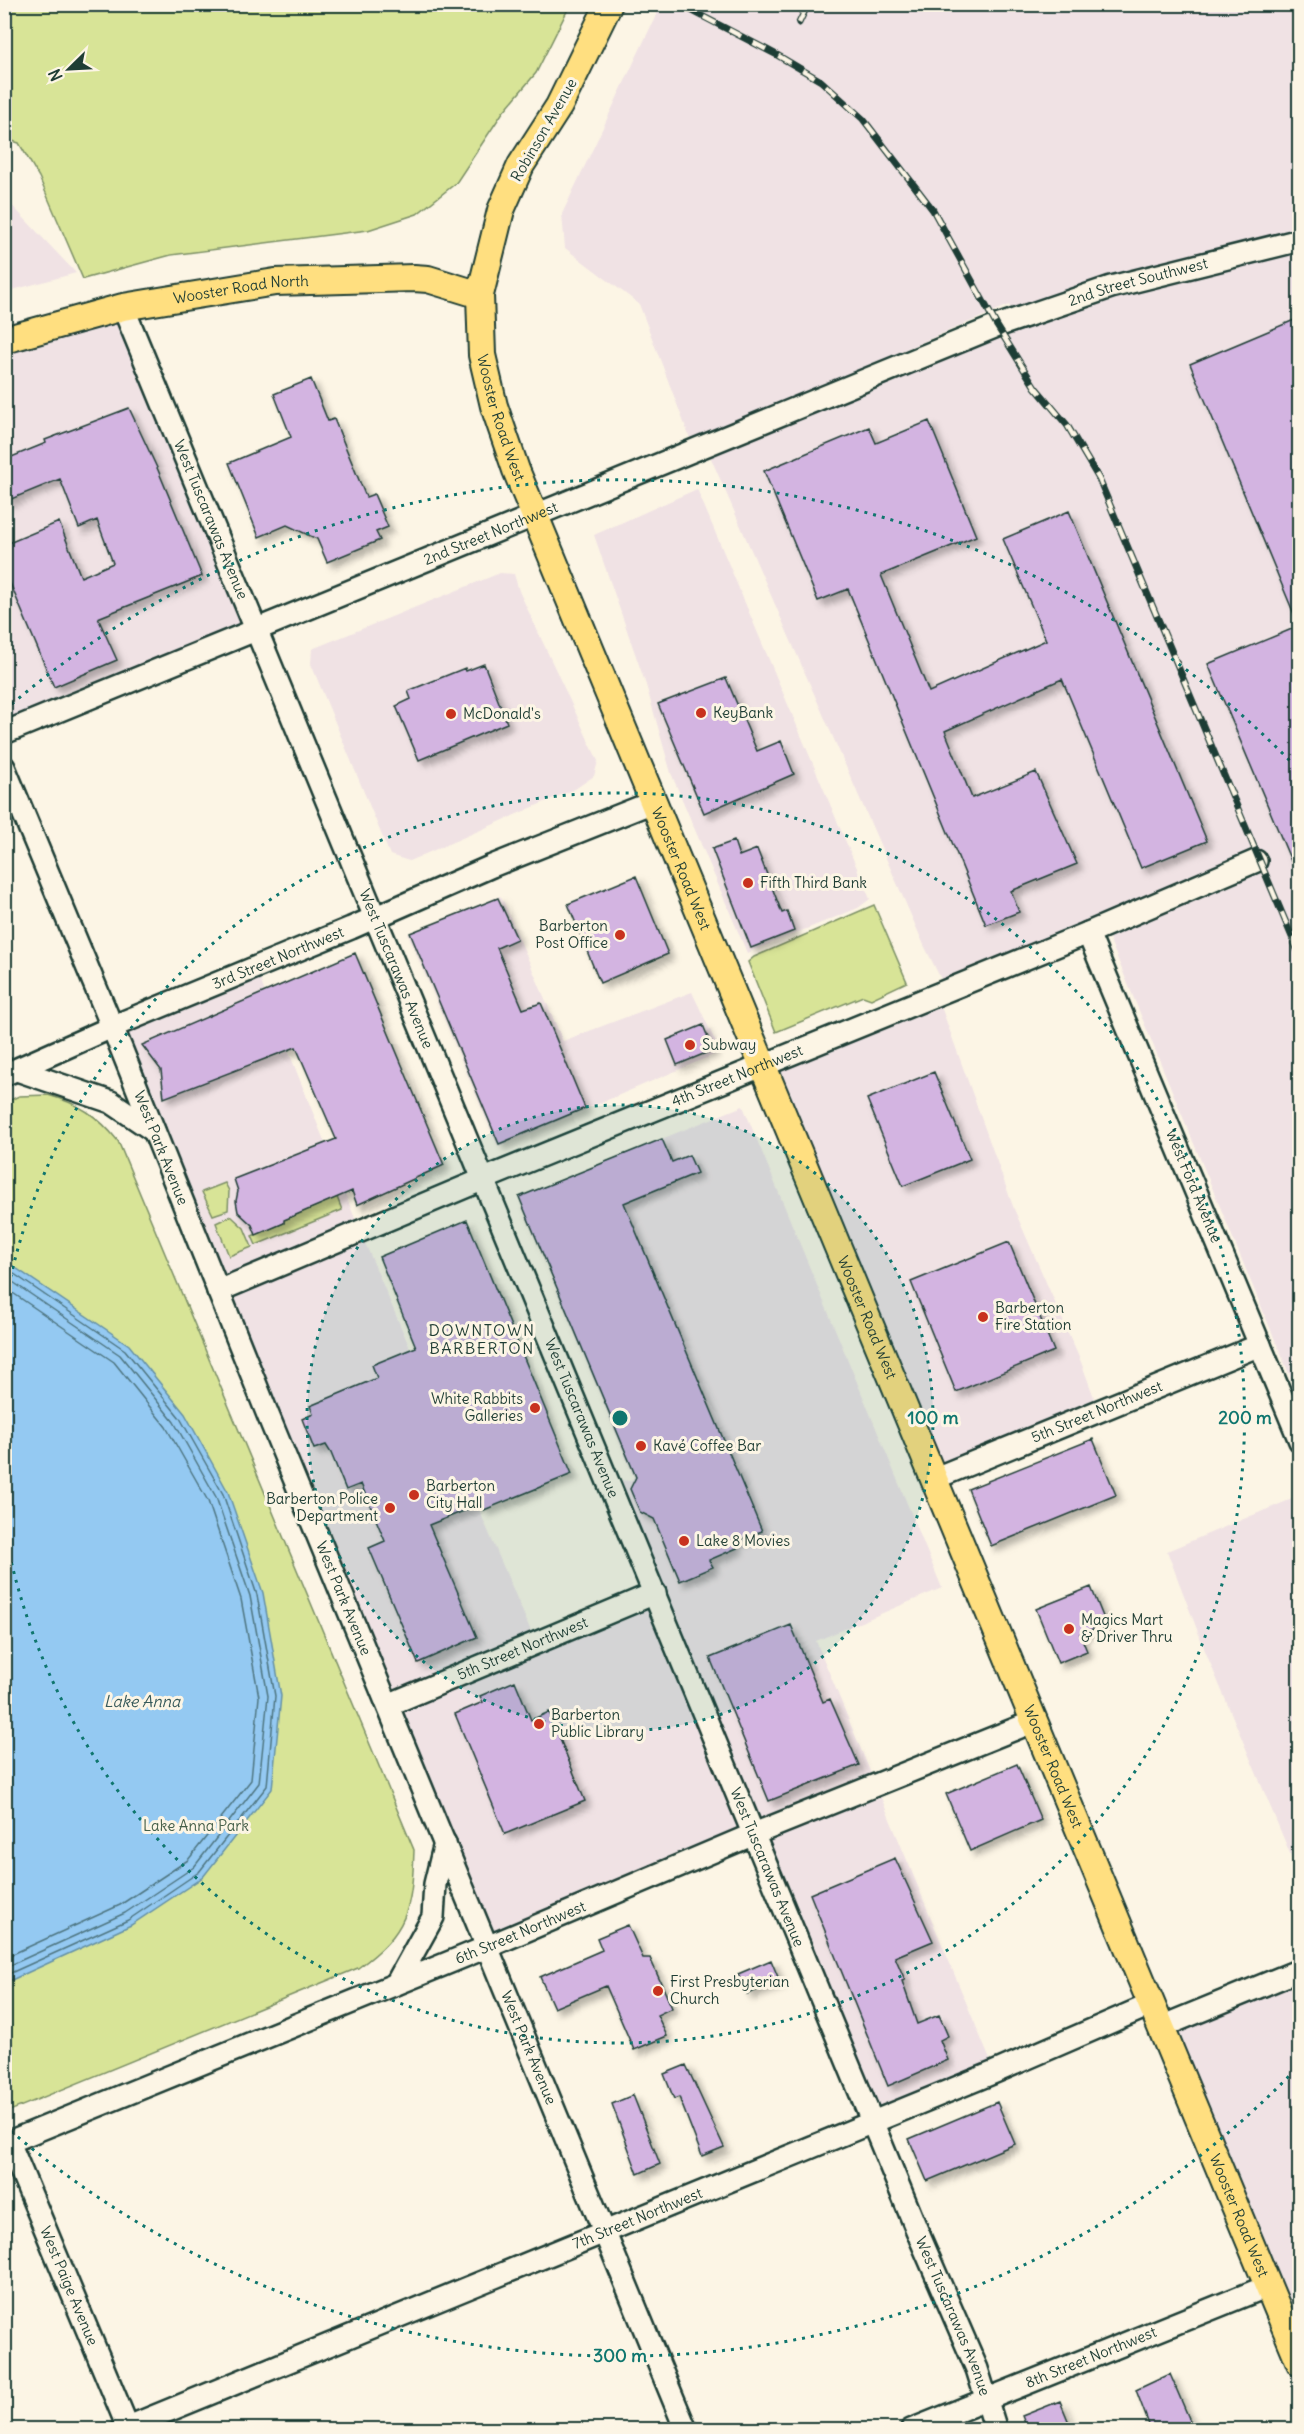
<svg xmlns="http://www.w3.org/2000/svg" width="1304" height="2434" viewBox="0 0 1304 2434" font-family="Delius,sans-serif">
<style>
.built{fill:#f0e2e4}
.green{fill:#d8e497;stroke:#7c9066;stroke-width:1.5}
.water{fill:#94c9f2;stroke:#6591a6;stroke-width:1.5}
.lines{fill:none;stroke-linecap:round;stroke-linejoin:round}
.shore{stroke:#4e7580;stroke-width:1.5}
.building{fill:#d3b4e1;stroke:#1f3d34;stroke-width:1.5;filter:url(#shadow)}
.minor-casing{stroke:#1f3d34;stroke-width:26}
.major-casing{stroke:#1f3d34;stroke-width:30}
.minor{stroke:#fcf5e5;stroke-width:21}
.major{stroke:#ffdf80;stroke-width:26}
.rail-casing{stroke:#1f3d34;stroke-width:7}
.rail{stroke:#fcf5e5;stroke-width:4.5;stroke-dasharray:14;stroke-linecap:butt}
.ring{fill:none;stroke:#0f766e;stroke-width:3;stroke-dasharray:3 6}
.poi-dot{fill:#c8321e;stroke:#fcf5e5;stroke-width:2}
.labels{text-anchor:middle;stroke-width:6;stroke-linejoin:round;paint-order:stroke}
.street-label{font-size:15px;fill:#1f3d34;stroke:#fcf5e5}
.poi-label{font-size:15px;fill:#1f3d34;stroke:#fcf5e5;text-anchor:start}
.park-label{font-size:15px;fill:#445e48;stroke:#fcf5e5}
.neighbourhood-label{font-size:16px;letter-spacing:1.5px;fill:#1f3d34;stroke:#fcf5e5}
.water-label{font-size:16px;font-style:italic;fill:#36595a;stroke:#fcf5e5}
.centre{fill:#0f766e;stroke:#fcf5e5;stroke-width:3}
.ring-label{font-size:18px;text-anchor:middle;font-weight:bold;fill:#0f766e;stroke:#fcf5e5;stroke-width:6;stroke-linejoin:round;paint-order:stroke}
</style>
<defs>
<filter id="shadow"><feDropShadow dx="5.5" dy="5.5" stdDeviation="3" flood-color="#0004"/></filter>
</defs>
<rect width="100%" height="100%" fill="#fcf5e5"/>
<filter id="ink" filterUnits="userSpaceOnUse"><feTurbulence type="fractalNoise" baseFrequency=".0167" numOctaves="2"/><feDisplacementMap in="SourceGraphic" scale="12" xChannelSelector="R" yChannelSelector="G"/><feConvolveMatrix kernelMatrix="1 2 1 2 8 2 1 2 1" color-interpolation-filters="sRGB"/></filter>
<g filter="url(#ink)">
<!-- built -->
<path class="built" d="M661,5H1299V1398L1104,926L947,991L924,945L710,456L729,436L1019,328L1009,305L691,441L639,304L565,248L562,214Z
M5,198L76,273L5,292Z
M123,307L256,628L5,733V340Z
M697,489L870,899L858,908L747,953L671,773L646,685L594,535Z
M500,573L514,574L519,591L598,761L594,776L575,789L409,861L390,855L311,664L312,649Z
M500,896L502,898L563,1041L692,992L719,1049L718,1053L499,1146L497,1144L408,934Z
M255,967L360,1231L536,1643L655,1593L608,1479L631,1481L634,1477L518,1197L743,1106L942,1588L816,1641L995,2072L872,2120L754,1834L487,1947L112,1027Z
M939,1001L1014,1209L1081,1362L1099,1411L933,1479L763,1067Z
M1299,1496V1875L1206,1653L1167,1551Z
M1299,1970V2362L1161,2027Z"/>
<!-- green -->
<path class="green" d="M5,4H570V5L536,73L503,112L456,183L417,214L368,230L171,255L83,279L39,177L19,143L5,139Z
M874,905L907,982L871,999L863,996L776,1032L748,962L754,957Z
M48,1095C80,1104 98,1116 118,1141L414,1850C412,1909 408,1932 358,1968L5,2113L4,1103L19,1096Z
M225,1183L229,1191L228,1210L213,1215L202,1192Z
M337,1197L342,1210L256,1245L252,1236L284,1223V1220Z
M231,1216L244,1228L252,1247L229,1256L216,1223Z"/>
<!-- water -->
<path class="water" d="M4,1260L129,1345L185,1414L228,1492L263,1593L281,1696L272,1789L203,1877L131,1925L5,1983Z"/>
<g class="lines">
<!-- shore -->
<path class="shore" d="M4,1267L125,1350L180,1418L223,1494L257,1595L275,1696L267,1786L199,1872L128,1920L4,1976
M4,1276L120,1355L174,1422L216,1497L250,1596L268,1696L259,1783L194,1867L125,1913L4,1968
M4,1287L114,1362L166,1427L208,1501L241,1599L259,1697L251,1780L188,1860L120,1905L4,1958"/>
</g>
<!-- building -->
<path class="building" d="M1299,318V880L1208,664L1299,626L1190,364Z
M311,379L328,421L334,419L366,497L374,494L388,527L376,532L380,540L327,562L317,539L287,525L259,537L229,463L291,437L274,394Z
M129,408L158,470L202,576L98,618L117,660L54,687L10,583L4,586V545L59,522L81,577L113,563L97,520L79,528L60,479L4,502V460L46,443L45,440Z
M929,421L976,536L881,575L929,692L1046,640L1003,539L1069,511L1207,841L1141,868L1062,679L945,731L972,798L1036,772L1077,864L1011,891L1019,912L986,925L848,589L818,601L764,471L869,427L876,443Z
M484,664L507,723L419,760L396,706L411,699L408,691L465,668L466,671Z
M726,678L757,751L781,741L794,774L704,813L658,704Z
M734,841L739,856L757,849L782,913L787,911L794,931L751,948L712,849Z
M636,876L668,954L600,983L568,904Z
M498,898L517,939L497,948L523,1009L541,1003L585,1108L499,1144L410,933Z
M355,953L444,1165L357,1205L352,1191L284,1220V1223L256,1235L252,1225L238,1212L236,1201L238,1191L234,1179L336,1139L296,1047L164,1098L161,1070L142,1045Z
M703,1025L713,1050L677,1065L667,1040Z
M934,1072L970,1159L903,1186L867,1099Z
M662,1139L672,1162L689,1155L697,1173L624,1203L762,1531L734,1542L737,1548L709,1560L713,1567L680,1581L654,1519L640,1512L630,1489L636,1477L519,1197Z
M467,1220L572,1474L484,1510L481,1504L429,1525L477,1637L418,1663L369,1548L385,1541L361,1484L346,1490L331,1453L326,1445L314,1449L302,1419L313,1414L310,1406L377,1378L372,1365L416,1347L379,1257Z
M1009,1242L1054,1351L956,1392L911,1282Z
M1093,1439L1116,1495L991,1546L968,1489Z
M1091,1587L1106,1624L1080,1634L1087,1651L1058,1663L1036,1609Z
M791,1625L823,1702L830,1699L859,1765L769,1801L710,1658Z
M515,1681L531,1720L549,1712L585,1801L505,1834L455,1714L483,1702L480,1696Z
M1017,1764L1041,1820L970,1851L946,1794Z
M895,1858L933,1941L895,1957L905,1980L902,1981L917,2024L939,2015L948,2036L940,2040L948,2060L888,2086L810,1894Z
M628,1925L643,1958H650L672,2008L657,2015L667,2036L634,2050L606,1986L554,2008L540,1977L602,1950L597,1938Z
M771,1960L780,1982L747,1994L738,1974Z
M686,2065L724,2147L702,2156L679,2097L674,2099L664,2074Z
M633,2095L660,2164L638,2174L612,2104Z
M997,2102L1015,2144L927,2181L909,2139Z
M1170,2374L1194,2430H1151L1136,2390Z
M1060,2401L1072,2430H1028L1022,2416Z"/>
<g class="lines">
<defs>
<g id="minor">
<path id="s1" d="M123,307L921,2240L977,2369L996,2430"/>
<path id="s2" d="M4,733L997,326L1111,287L1300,240"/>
<path id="s3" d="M4,767L121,1048L268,1415L686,2430"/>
<path id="s4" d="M1088,933L1300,1441"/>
<path d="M17,1070L111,1102L154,1131"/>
<path id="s5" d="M4,1075L121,1023L351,928L492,866L653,802"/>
<path id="s6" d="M218,1291L484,1179L1088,933L1256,861"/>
<path id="s7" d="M933,1479L1260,1345"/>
<path id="s8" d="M388,1705L655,1593"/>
<path d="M396,1984L433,1917L435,1884L445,1843"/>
<path d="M1161,2027L1300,1970"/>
<path id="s9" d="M9,2142L129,2430"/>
<path id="s10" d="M4,2144L487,1947L754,1834L1035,1721"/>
<path id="s11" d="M121,2430L995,2072L1152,2004"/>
<path id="s12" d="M911,2430L1268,2286"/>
</g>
<g id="major">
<path id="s13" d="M609,4L559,106L521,165L501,210L480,295L482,355L494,406L516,470L1300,2363"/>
<path id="s14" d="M4,340L123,307L275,282L414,278L428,279L480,295"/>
</g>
</defs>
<!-- minor casing -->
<use href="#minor" class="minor-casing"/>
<!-- major casing -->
<use href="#major" class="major-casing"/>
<!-- minor -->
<use href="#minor" class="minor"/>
<!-- major -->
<use href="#major" class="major"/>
<defs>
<path id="rail" d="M679,4L777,55L821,81L863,119L933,210L997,326L1035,387L1067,425L1099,479L1300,956
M799,23L808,4"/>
</defs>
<!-- rail casing -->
<use href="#rail" class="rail-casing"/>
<!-- rail -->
<use href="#rail" class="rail"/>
</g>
</g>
<!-- distance rings -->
<circle cx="620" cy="1418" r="313" fill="#0f766e" fill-opacity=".12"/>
<g class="ring">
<circle cx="620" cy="1418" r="313"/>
<path d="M5 1304A625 625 0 1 1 5 1532"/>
<path d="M1295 2070A938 938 0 0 1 5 2126M5 710A938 938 0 0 1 1295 766"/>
</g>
<!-- markers -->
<g class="poi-dot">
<circle cx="701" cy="713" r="6"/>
<circle cx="451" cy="714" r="6"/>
<circle cx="748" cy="883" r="6"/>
<circle cx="620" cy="935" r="6"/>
<circle cx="690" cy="1045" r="6"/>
<circle cx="983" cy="1317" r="6"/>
<circle cx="535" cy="1408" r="6"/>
<circle cx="641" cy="1446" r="6"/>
<circle cx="414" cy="1495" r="6"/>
<circle cx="390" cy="1508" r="6"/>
<circle cx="684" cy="1541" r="6"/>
<circle cx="1069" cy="1629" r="6"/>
<circle cx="539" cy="1724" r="6"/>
<circle cx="658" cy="1991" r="6"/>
</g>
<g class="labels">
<!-- street labels -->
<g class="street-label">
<text transform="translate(544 130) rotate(-60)" y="5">Robinson Avenue</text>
<text dy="5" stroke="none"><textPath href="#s2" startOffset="1221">2nd Street Southwest</textPath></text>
<text dy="5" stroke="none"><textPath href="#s14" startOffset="243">Wooster Road North</textPath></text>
<text dy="5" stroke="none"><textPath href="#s13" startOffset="446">Wooster Road West</textPath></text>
<text dy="5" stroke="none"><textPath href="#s1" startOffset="230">West Tuscarawas Avenue</textPath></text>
<text dy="5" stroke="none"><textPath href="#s2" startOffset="526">2nd Street Northwest</textPath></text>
<text dy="5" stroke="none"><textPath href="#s13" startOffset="932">Wooster Road West</textPath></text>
<text dy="5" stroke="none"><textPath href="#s5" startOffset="298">3rd Street Northwest</textPath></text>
<text dy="5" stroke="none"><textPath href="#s1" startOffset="716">West Tuscarawas Avenue</textPath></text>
<text dy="5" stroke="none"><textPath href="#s6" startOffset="562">4th Street Northwest</textPath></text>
<text dy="5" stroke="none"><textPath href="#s3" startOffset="412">West Park Avenue</textPath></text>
<text dy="5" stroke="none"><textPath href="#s4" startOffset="274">West Ford Avenue</textPath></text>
<text dy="5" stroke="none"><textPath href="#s13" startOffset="1418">Wooster Road West</textPath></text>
<text dy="5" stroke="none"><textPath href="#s7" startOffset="177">5th Street Northwest</textPath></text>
<text dy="5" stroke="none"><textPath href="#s1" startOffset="1202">West Tuscarawas Avenue</textPath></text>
<text dy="5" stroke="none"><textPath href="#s3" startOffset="898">West Park Avenue</textPath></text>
<text dy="5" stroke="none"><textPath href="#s8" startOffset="146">5th Street Northwest</textPath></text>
<text dy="5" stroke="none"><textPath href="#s13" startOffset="1904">Wooster Road West</textPath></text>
<text dy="5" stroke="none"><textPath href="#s1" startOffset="1688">West Tuscarawas Avenue</textPath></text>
<text dy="5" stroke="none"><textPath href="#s10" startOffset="558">6th Street Northwest</textPath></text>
<text dy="5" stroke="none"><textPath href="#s3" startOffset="1384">West Park Avenue</textPath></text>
<text dy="5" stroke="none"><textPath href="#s13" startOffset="2390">Wooster Road West</textPath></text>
<text dy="5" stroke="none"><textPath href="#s11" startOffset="558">7th Street Northwest</textPath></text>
<text dy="5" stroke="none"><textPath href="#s9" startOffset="156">West Paige Avenue</textPath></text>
<text dy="5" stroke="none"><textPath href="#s1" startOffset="2174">West Tuscarawas Avenue</textPath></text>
<text dy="5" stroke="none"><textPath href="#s12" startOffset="194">8th Street Northwest</textPath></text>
</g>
<!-- poi labels -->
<g class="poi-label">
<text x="713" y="718">KeyBank</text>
<text x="463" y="719">McDonald's</text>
<text x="760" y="888">Fifth Third Bank</text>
<text x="608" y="931" text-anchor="end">Barberton<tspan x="608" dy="17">Post Office</tspan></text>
<text x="702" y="1050">Subway</text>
<text x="995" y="1313">Barberton<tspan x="995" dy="17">Fire Station</tspan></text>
<text x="523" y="1404" text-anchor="end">White Rabbits<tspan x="523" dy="17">Galleries</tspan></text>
<text x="653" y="1451">Kavé Coffee Bar</text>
<text x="426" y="1491">Barberton<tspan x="426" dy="17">City Hall</tspan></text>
<text x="378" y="1504" text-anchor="end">Barberton Police<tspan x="378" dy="17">Department</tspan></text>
<text x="696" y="1546">Lake 8 Movies</text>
<text x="1081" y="1625">Magics Mart<tspan x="1081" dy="17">&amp; Driver Thru</tspan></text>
<text x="551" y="1720">Barberton<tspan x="551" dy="17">Public Library</tspan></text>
<text x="670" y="1987">First Presbyterian<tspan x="670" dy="17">Church</tspan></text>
</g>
<!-- park labels -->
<g class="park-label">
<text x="196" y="1831">Lake Anna Park</text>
</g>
<!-- neighbourhood labels -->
<g class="neighbourhood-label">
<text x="482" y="1336">DOWNTOWN<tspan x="482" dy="18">BARBERTON</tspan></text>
</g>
<!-- water labels -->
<g class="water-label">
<text x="142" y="1707">Lake Anna</text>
</g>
</g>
<circle cx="620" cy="1418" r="9" class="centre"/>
<g class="ring-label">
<text x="933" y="1424">100 m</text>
<text x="1245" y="1424">200 m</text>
<text x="620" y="2362">300 m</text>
</g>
<!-- margin -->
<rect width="1304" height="2434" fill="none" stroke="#fcf5e5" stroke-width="24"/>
<rect x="12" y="12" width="1280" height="2410" fill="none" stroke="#1f3d34" stroke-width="2" filter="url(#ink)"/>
<!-- north arrow -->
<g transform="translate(69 69) rotate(246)" stroke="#fcf5e5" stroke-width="4.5" paint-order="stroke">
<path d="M0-4.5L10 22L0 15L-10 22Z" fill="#1f3d34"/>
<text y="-9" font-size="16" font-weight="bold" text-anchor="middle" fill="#1f3d34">N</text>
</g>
</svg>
